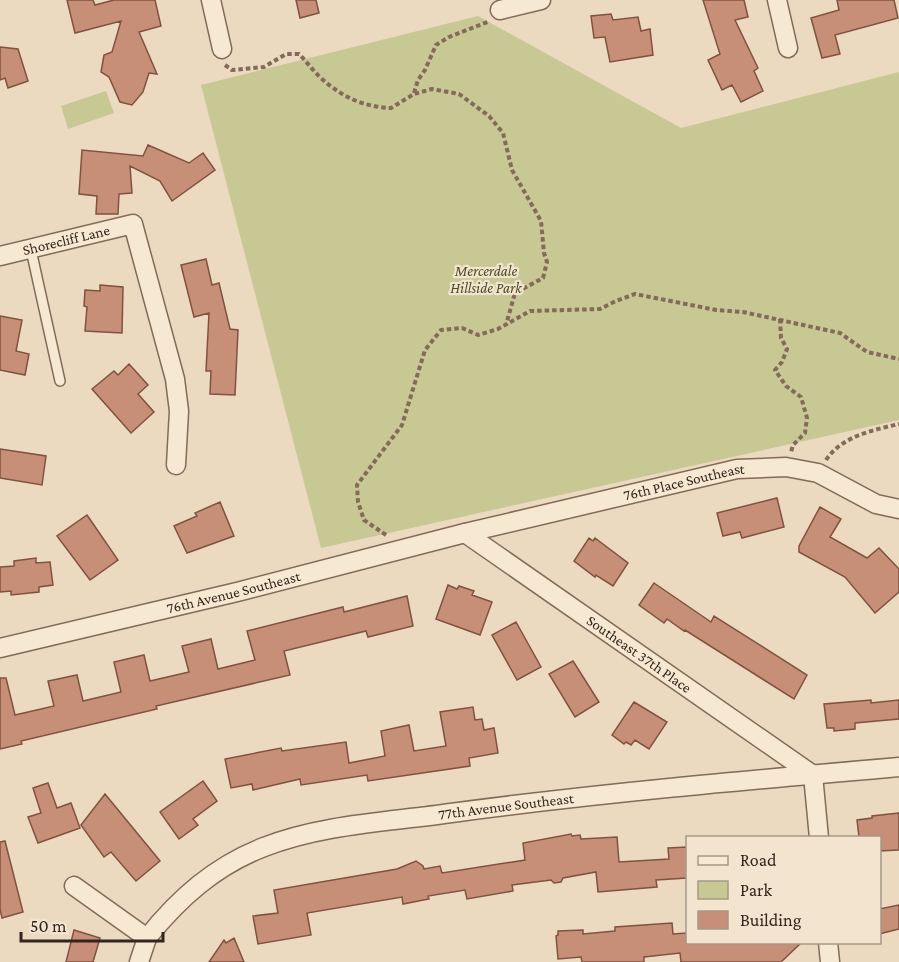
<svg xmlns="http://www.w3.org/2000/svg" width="899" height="962" viewBox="0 0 899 962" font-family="'Crimson Pro',serif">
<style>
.green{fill:#c8c895}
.building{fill:#c78f77;stroke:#815240;stroke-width:1.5}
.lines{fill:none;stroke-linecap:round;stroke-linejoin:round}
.service-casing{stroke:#836a59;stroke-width:12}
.minor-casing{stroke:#836a59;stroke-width:21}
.path{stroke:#836a59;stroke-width:4;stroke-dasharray:4.5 3;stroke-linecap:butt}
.service{stroke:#f7e8d2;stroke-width:9}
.minor{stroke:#f7e8d2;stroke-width:18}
.labels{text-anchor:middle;stroke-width:4.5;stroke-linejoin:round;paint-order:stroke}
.street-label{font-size:15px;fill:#33251d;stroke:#f3e4cf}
.park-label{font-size:15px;font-style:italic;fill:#494f24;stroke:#f3e4cf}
</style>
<rect width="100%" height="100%" fill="#ebd9c0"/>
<!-- green -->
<path class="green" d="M478,16L681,128L899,72V420L321,548L201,85Z
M106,91L114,113L68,129L61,106Z"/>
<!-- building -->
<path class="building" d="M67,0H93L95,5L114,0H155L161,26L139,32L157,74L149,73L143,92L132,105L120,102L109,77L101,72L104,55L112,52L121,21L75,33Z
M296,0H316L319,13L300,18Z
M703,0H744L748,17L735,20L758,68L754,71L763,91L741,102L732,85L722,90L708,60L720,54Z
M837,0H894L898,18L835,35L840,54L822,58L811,18L839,10Z
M611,14L613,20L638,17L641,31L650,29L653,55L610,62L605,37L594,38L591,16Z
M0,47L18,49L28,81L8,88L5,78L0,80Z
M148,145L189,163L203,153L215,170L172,201L160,181L130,166L132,193L119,194L118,214H96L97,196L79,194L82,150L143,156Z
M206,259L212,285L219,283L230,329L238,330L235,395L210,394L211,371H206L209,313L194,317L181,265Z
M100,285L123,287L122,333L85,331L87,307L84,306L85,290L100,291Z
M0,316L22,320L16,351L29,354L25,375L0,370Z
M129,364L148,385L138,394L154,412L131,433L92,389L114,371L118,375Z
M0,449L46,456L42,485L0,478Z
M777,498L784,527L742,538L740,532L723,536L717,513Z
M220,502L234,536L187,553L174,526L197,516L195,513Z
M820,507L841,519L830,537L867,558L879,548L899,569V592L875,613L845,577L799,552V546Z
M87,515L118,560L90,580L57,536Z
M589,538L593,541L595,538L628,563L613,586L596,575L595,577L574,561Z
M36,558V563L50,562L53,585L39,587V592L11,595V591L0,592V567L14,566V561Z
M654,583L711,622L714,616L807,675L794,699L685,630L684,631L667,619L664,623L639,605Z
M448,585L457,589L459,586L474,591L472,595L492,602L480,635L436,619Z
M407,596L413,626L368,637L366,631L284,651L290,675L156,706L157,709L21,741L22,744L0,749V678H6L15,715L54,706L48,681L77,675L83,701L121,692L114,662L144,655L150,681L189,672L182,646L211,639L218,669L255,660L247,631L343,607L344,612Z
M516,622L541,667L517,680L492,635Z
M573,661L599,702L575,717L549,674Z
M871,700V703L899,700V719L855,723V729L834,731V728H827L824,704Z
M634,702L667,722L649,749L635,740L631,745L626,742L624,744L612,735Z
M473,707L475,720L482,719L484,730L494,728L498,753L469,758L470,766L368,781L367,775L301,785L300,779L253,790L252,784L231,788L225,759L281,748L282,751L346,742L349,763L385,756L381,731L409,725L414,751L446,746L440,712Z
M203,781L217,801L193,819L198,825L179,839L160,812Z
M48,783L57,808L71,803L80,828L38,843L28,817L41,813L33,788Z
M105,794L160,861L136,881L111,852L104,857L81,825Z
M899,813V850L879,851V837H859L857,820L872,818V816Z
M571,834L572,836L580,835L581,839L617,837L619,862L669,859L668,848L687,847V878L656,880L657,887L598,892L596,872L563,878L561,882L554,883L551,880L512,885L513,891L467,899L465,890L428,896L429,899L403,904L402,897L307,913L311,935L258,944L253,916L278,913L274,890L397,869L416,861L423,866L424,869L440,866L442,873L525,860L523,843Z
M5,841L23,912L2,918L0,909V842Z
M899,905V929L879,934V909Z
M672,923L673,934L687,933V942H802L781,962H681L680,953L644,957V962H582L581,957L558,959L556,936L558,935V931L583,930V934L615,931V927Z
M74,930L100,938L93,962H66Z
M234,938L244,962H209L224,940L226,943Z"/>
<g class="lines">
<defs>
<path id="service" d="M31,250L60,381"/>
<g id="minor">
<path d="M211,0L222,49"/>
<path d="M777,0L788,48"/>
<path d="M500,10L541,0"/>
<path id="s1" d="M0,256L133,224L175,379L179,411L176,465"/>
<path id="s2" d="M465,533L813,775L819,838"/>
<path id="s3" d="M0,648L237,592L465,533L737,469L786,467L818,473L876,504L899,509"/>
<path d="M74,886L147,938L139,962"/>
<path id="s4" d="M147,938C179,898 215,866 264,847C323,824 389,822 451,813C600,793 750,780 899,767"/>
<path d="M828,942L830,962"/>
</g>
</defs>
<!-- service casing -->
<use href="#service" class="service-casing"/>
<!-- minor casing -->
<use href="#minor" class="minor-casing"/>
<!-- path -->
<path class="path" d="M225,65L232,70L264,67L286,54H299C307,62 313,71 322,79C342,97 364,107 391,108L414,94L432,89L459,94L489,116L503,133L512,170L541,221L544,253L547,262L543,278L515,293L506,325
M414,93L418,80L425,70L436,45L449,37L490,21
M780,319L781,338L787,349L782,362L775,370L786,386L801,397L807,418L805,433L793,445L791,452
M826,460C842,436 873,430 899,424
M386,535L364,520L358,502L357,485L402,425L425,350L441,330L462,328L478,335L498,329L530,311L600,309L616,301L635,294L716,310L743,312L840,333L867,352L899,359"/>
<!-- service -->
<use href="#service" class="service"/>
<!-- minor -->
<use href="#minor" class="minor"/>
</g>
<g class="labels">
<!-- street labels -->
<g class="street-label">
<text dy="5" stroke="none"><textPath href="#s1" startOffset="68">Shorecliff Lane</textPath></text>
<text dy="5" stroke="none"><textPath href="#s3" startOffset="704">76th Place Southeast</textPath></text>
<text dy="5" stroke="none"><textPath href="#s3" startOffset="240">76th Avenue Southeast</textPath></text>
<text dy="5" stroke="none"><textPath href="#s2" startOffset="212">Southeast 37th Place</textPath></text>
<text dy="5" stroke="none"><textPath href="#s4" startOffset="396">77th Avenue Southeast</textPath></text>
</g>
<!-- park labels -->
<g class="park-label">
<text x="486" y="276">Mercerdale<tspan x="486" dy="17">Hillside Park</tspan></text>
</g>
</g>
<!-- legend -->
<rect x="686" y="836" width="195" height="108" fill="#f3e4cf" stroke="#a69888" stroke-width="1.5"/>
<rect x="698" y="856" width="30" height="9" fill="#f7e8d2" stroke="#a69888" stroke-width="1.5"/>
<text x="740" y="866" font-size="18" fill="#33251d">Road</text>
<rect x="698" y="881" width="30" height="18" fill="#c8c895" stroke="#a69888" stroke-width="1.5"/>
<text x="740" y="896" font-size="18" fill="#33251d">Park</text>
<rect x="698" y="911" width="30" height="18" fill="#c78f77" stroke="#a69888" stroke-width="1.5"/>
<text x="740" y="926" font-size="18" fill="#33251d">Building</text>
<!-- scale -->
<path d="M21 932v9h142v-9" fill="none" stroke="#33251d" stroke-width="3"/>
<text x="30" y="932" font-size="18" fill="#33251d" stroke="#f3e4cf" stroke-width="4.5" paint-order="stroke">50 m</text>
</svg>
